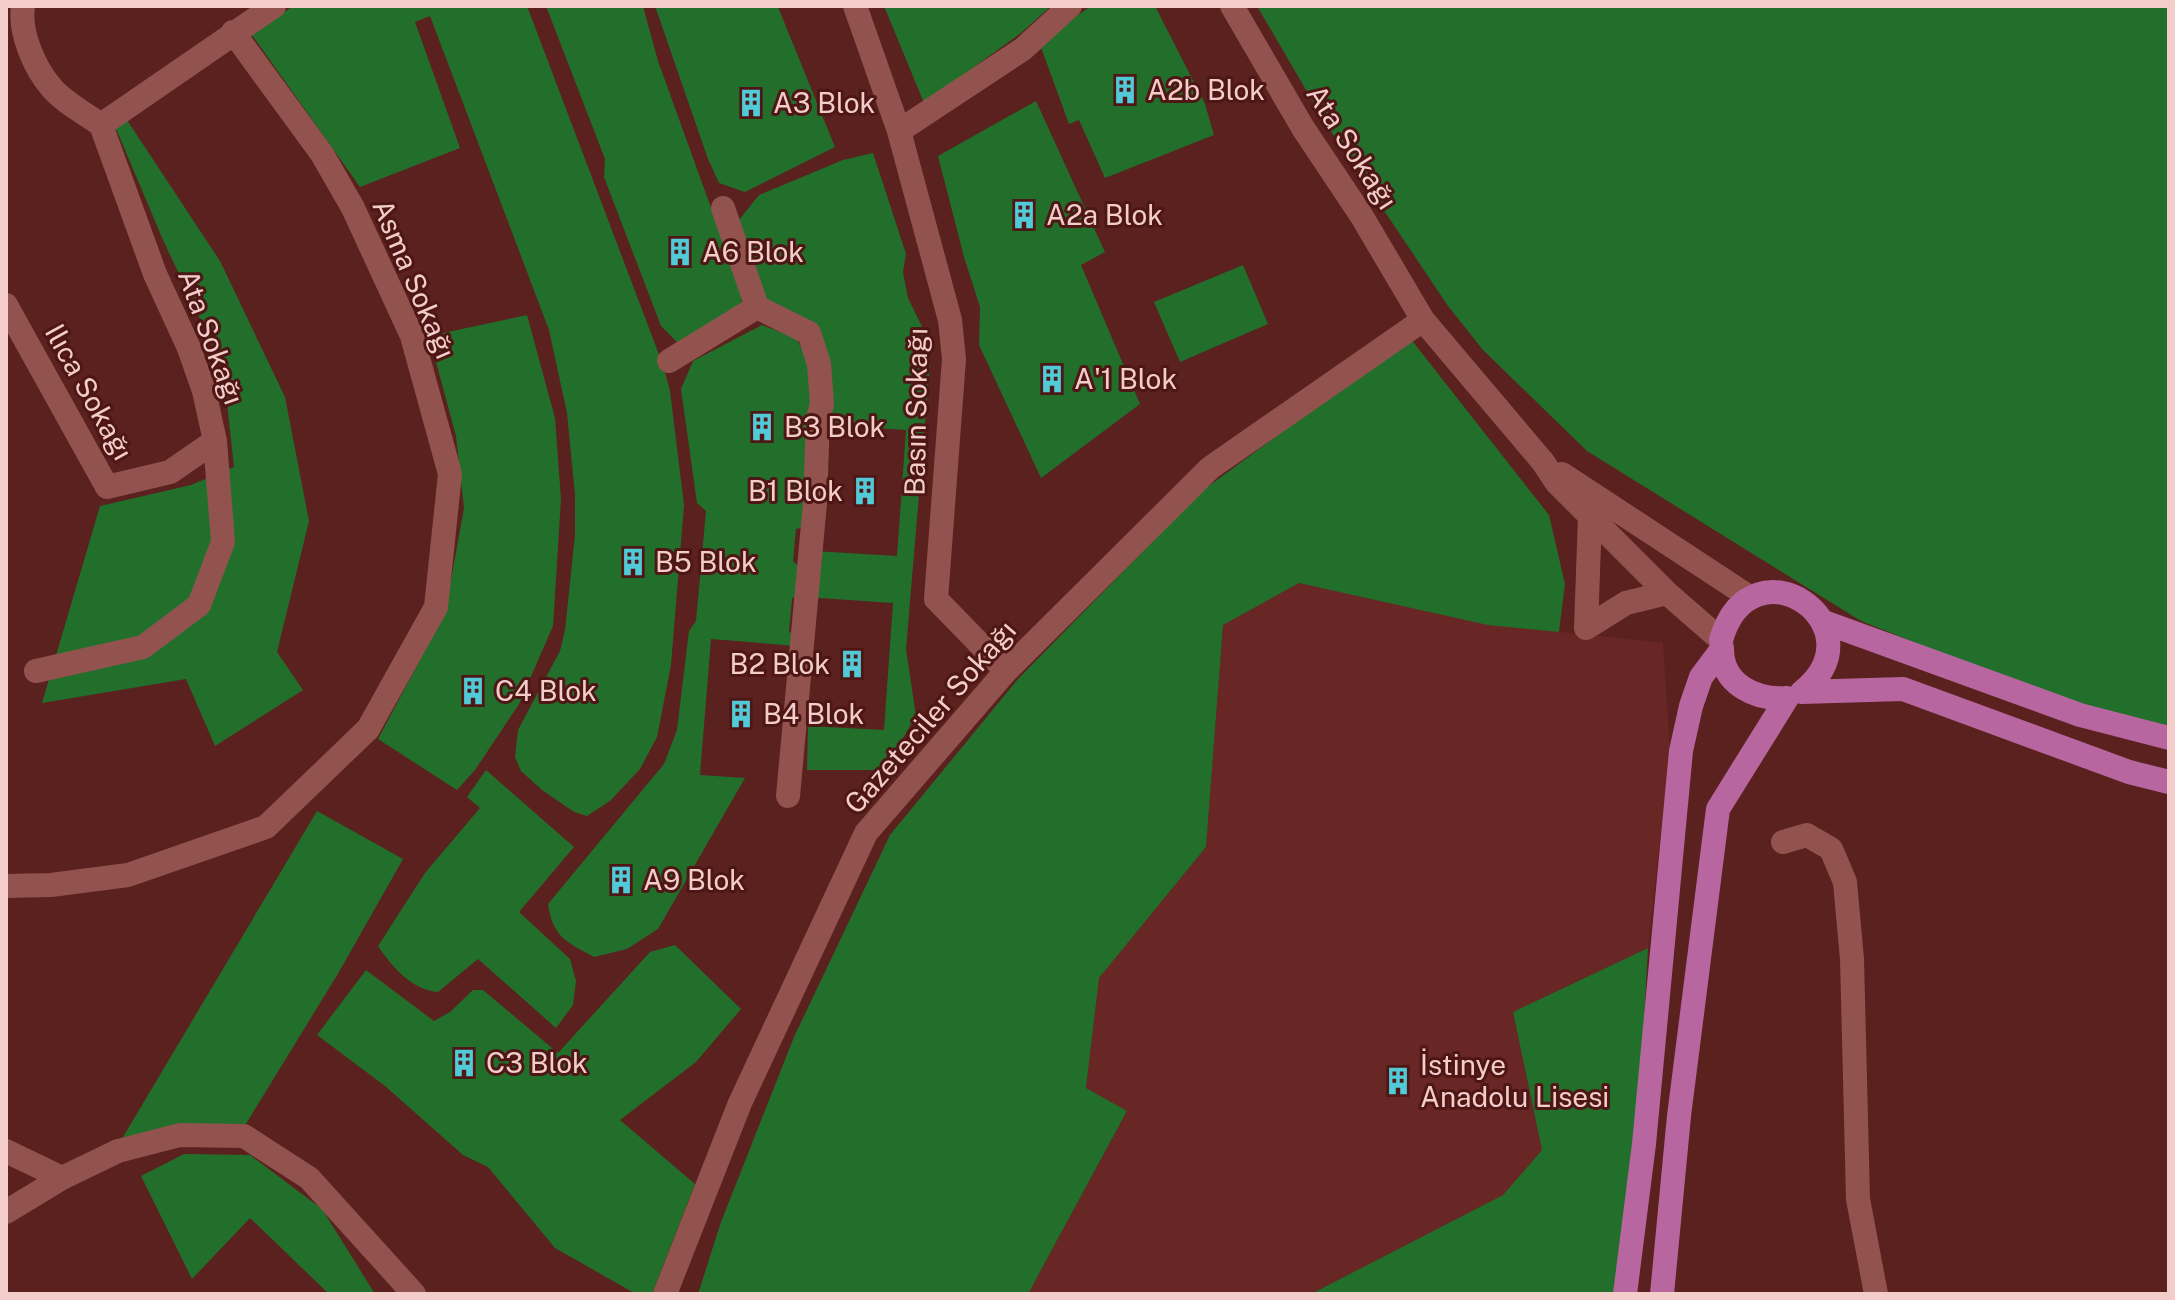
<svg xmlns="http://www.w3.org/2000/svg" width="2175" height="1300" viewBox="0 0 2175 1300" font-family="'Public Sans',sans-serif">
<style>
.built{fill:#682724}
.green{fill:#226f2c}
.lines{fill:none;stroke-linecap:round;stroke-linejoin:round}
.minor{stroke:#92534e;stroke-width:24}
.major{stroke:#b7669f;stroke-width:24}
.labels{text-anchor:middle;stroke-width:6;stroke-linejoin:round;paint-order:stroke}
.poi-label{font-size:28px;fill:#f2cdc9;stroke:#4e1614;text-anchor:start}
.street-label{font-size:28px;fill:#f2cdc9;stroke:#4e1614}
</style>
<rect width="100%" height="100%" fill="#5a211e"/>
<!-- built -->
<path class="built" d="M1299,583L1486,624L1663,643L1670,751L1648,948L1513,1012L1542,1150L1503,1195L1311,1294H1028L1127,1112L1086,1088L1099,978L1206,847L1223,625Z"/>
<!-- green -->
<path class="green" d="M293,6H527L663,365L670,391L684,505L671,665L657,737L640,769L610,801L587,816L574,812L542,790L521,771L515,757L518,730L560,651L565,630L575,535V495L567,413L549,330L430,16L415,22L460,148L360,187L252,35Z
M546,6H643L658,61L740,288L742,303L681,346L661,326L604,177L605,159Z
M655,6H780L778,7L835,147L745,192L719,183L708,159Z
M884,6H1051L1021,33L924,103Z
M1091,6H1155L1205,104L1214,135L1105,178L1079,120L1069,124L1039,42Z
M1257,6H2169V735L2079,708L1861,621L1587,451L1483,350L1448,306L1326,124Z
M1036,101L1105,252L1081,265L1140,404L1041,478L979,345L980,307L964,257L938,156Z
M125,117L220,261L285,397L309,521L277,652L303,690L215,746L186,679L42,703L100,506L191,485L234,467L223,367L163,240L114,124Z
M873,153L906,254L903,272L908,298L928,339L930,364L906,649L916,716L884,770H807L808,726L884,730L893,603L820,598L809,601L814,551L897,556L906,430L833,425L826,415L830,379L763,296L739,220L759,195L843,160Z
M1243,265L1268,324L1180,362L1154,302Z
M527,315L555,418L561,499L553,626L519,704L475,770L457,790L378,739L445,613L464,508L456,436L429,336Z
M762,325L796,338L812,368L805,527L796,529L793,561L802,569L801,591L792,599L789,631L796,640V646L711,639L700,775L745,778L658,929L627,949L594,957C567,942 553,938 548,904L664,764L677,730L689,631L696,621L706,511L697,503L681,389L693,361Z
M1410,338L1549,515L1565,584L1559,632L1488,625L1299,583L1223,625L1206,847L1099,978L1086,1088L1127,1111L1028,1294H698L721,1222L794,1037L890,835L1018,679L1202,491Z
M486,770L574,847L519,912L570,959L576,981L573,1005L556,1028L478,959L438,992C412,990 392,967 378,946L425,873L480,808L467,797Z
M317,811L403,859L339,972L241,1132L123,1137Z
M675,945L741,1009L696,1062L620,1120L695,1184L652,1294H636L555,1248L488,1167L463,1155L385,1086L317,1035L366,970L434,1021L450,1012L473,990H483L558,1053L650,952Z
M1648,948L1633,1223L1621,1294H1311L1503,1195L1542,1150L1513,1012Z
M184,1154L250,1155L322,1209L375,1294H329L250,1218L192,1279L141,1176Z"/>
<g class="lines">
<!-- minor -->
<path class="minor" d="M23,6C19,32 34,67 51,87C63,102 85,113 101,125
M855,6L899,131L950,320L954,359L936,599L1006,671
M1232,6L1303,128L1361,215L1423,320L1543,462L1557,483L1667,593L1721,640L1722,649
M101,125L274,6
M899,131L1023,49L1070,6
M723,208L757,307
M6,305L107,487L170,472L215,441
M669,361L757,307L809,333L819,364L822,404L818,418L815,503L788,796
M1562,474L1751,598
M1590,516L1586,628L1626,603L1667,593
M36,671L143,647L199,605L223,542L215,441L204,391L189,348L155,274L101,125
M1783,842L1807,835L1831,849L1845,882L1852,959L1858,1199L1876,1294
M6,886L51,885L128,875L266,827L368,729L436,607L450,474L412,336L353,208L322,154L233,32
M6,1151L62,1178
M6,1212L62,1178L118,1151L180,1135L244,1136L309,1178L414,1294
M665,1294L740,1103L866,833L1006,671L1210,468L1423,320"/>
<!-- major -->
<path class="major" d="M1824,622L2080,715L2169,738
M1721,640C1751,535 1884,626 1802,692
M1722,649C1722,685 1756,700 1787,698
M1802,692L1903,689L2129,772L2169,782
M1625,1294L1644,1144L1681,751L1691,706L1701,677L1722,649
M1662,1294L1679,1116L1718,809L1787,698"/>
</g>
<!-- icons -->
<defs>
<symbol id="building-bare" viewBox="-9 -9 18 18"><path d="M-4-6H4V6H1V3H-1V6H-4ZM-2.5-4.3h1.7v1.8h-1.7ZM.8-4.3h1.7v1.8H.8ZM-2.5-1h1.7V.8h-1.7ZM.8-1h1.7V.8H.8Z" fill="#52cbd9" stroke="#4e1614" stroke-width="2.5" paint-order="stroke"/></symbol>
</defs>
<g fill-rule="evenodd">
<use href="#building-bare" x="1105" y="70" width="40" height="40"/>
<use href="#building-bare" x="731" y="83" width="40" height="40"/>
<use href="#building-bare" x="1004" y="195" width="40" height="40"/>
<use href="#building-bare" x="660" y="232" width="40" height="40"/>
<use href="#building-bare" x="1032" y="359" width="40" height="40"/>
<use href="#building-bare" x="742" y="407" width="40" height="40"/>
<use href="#building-bare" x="845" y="471" width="40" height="40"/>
<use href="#building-bare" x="613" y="542" width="40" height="40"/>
<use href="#building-bare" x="832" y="644" width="40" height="40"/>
<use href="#building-bare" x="453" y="671" width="40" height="40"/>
<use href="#building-bare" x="721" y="694" width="40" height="40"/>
<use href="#building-bare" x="601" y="860" width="40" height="40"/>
<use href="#building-bare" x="444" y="1043" width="40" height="40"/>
<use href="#building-bare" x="1378" y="1061" width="40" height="40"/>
</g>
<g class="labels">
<!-- poi labels -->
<g class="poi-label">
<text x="1147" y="100">A2b Blok</text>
<text x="773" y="113">A3 Blok</text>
<text x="1046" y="225">A2a Blok</text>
<text x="702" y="262">A6 Blok</text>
<text x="1074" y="389">A'1 Blok</text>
<text x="784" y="437">B3 Blok</text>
<text x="843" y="501" text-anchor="end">B1 Blok</text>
<text x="655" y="572">B5 Blok</text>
<text x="830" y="674" text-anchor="end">B2 Blok</text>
<text x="495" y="701">C4 Blok</text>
<text x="763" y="724">B4 Blok</text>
<text x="643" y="890">A9 Blok</text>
<text x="486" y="1073">C3 Blok</text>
<text x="1420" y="1075">İstinye<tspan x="1420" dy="32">Anadolu Lisesi</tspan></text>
</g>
<!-- street labels -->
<g class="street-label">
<text transform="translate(1352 147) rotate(57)" y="10">Ata Sokağı</text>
<text transform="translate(414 279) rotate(67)" y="10">Asma Sokağı</text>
<text transform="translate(211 337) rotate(70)" y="10">Ata Sokağı</text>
<text transform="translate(89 392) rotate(61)" y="10">Ilıca Sokağı</text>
<text transform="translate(916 412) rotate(-89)" y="10">Basın Sokağı</text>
<text transform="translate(930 717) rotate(-49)" y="10">Gazeteciler Sokağı</text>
</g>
</g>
<!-- border -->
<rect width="2175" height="1300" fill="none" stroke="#f2cdc9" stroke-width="16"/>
</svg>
